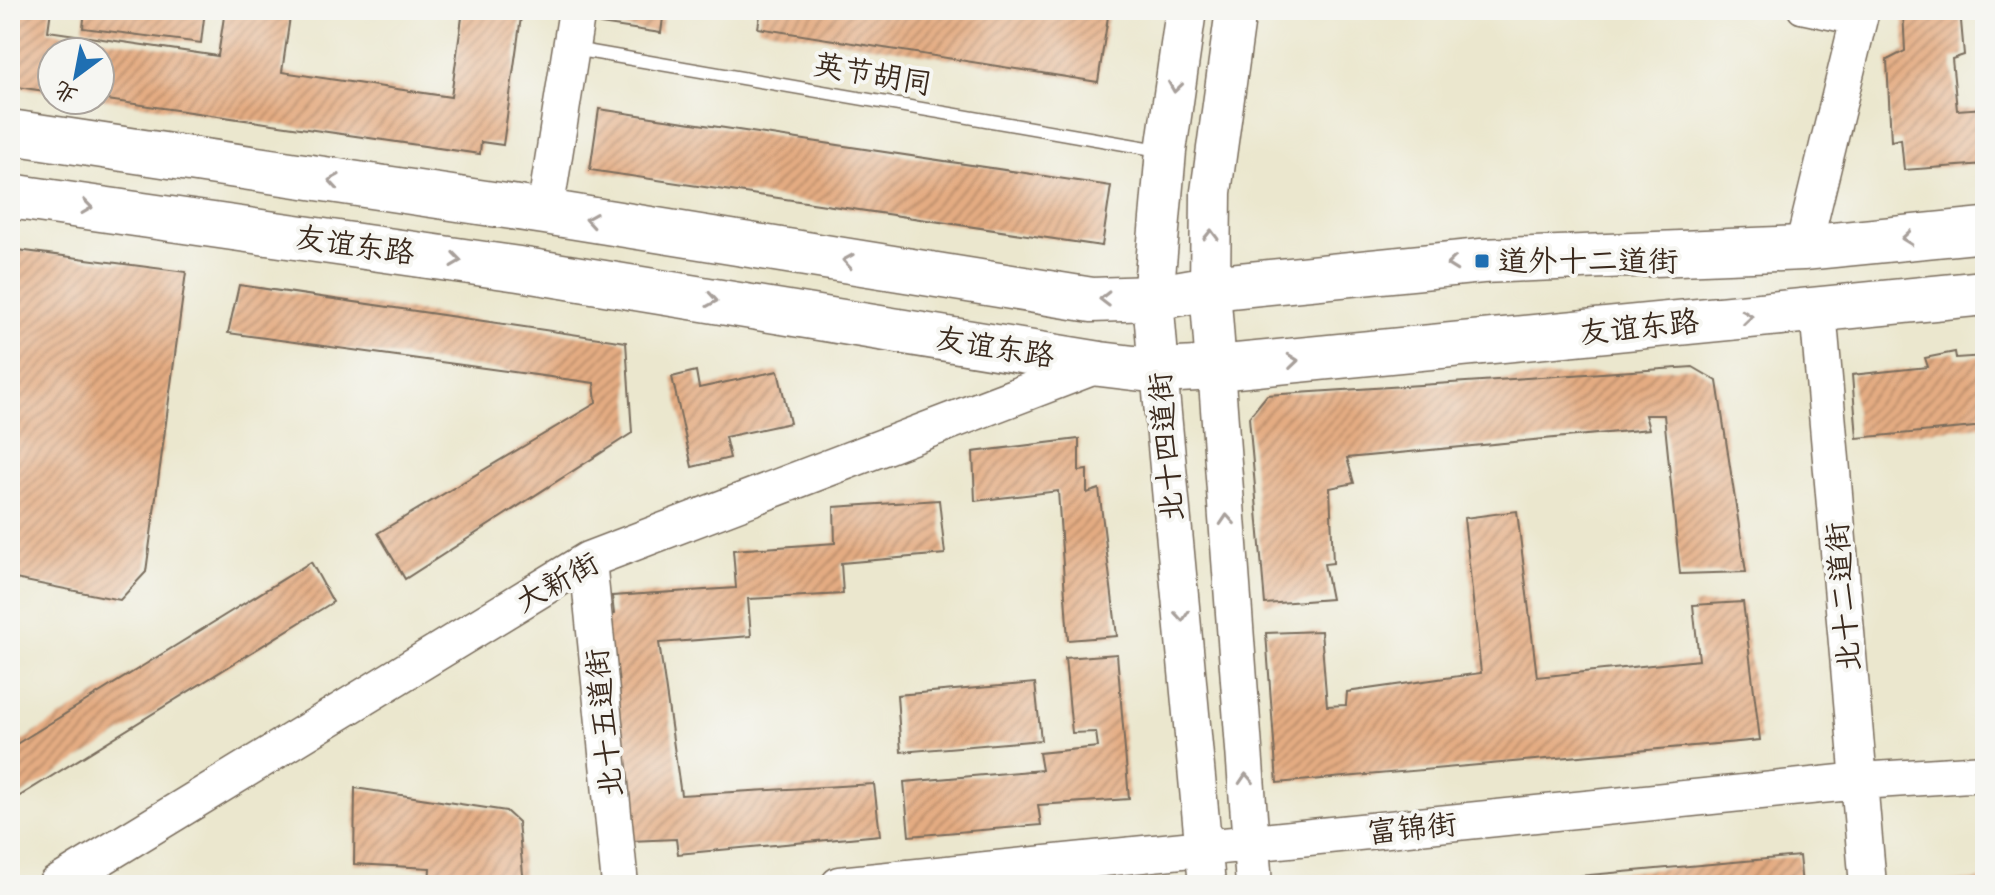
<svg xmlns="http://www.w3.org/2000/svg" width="1995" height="895" viewBox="0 0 1995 895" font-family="'Patrick Hand','LXGW WenKai TC',sans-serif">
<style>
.building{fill:url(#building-hatch)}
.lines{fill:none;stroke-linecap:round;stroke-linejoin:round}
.lane-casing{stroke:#796c5c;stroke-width:15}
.street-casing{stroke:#796c5c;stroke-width:29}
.secondary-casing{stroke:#796c5c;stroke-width:39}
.primary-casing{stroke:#796c5c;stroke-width:43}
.highway-casing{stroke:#796c5c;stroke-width:47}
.lane{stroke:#fff;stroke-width:12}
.street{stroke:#fff;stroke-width:26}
.secondary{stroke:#fff;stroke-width:36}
.primary{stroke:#fff;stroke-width:40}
.highway{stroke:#fff;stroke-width:44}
.oneway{stroke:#a79f9a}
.poi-dot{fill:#1f6fb2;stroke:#f6f6f2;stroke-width:3}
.labels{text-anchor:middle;stroke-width:8;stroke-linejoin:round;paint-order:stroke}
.street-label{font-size:30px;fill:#3b2a1e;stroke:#f6f6f2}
.poi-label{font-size:30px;fill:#3b2a1e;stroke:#f6f6f2;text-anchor:start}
</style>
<defs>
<pattern id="building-hatch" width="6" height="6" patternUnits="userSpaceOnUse" patternTransform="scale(2)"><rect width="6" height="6" fill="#e4ac82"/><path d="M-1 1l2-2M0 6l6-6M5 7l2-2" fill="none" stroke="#ba8c6a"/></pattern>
</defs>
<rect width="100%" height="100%" fill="#f6f6f2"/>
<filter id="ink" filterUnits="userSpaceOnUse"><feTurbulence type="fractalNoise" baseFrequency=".0125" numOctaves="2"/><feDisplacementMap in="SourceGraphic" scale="16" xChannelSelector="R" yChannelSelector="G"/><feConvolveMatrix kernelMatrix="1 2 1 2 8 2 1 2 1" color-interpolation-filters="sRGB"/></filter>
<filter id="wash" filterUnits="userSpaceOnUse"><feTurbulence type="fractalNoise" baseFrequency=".006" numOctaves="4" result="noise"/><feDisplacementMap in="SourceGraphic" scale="32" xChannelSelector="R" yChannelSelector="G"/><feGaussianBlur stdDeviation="1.8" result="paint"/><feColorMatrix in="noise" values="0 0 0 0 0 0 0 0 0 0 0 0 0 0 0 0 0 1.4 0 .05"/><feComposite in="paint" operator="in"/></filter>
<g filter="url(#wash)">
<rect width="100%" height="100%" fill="#ebe7ce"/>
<g id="blocks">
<!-- building -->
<path class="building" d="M10,10H51L48,31L218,56L225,10H291L282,72L451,97L463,10H522L503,145L481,142L480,154L100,99V52H52V92L10,86Z
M85,10H205L201,43L83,28Z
M602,10H664L661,33L600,24Z
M761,10H1109L1098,82L758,28Z
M1903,10H1960L1964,55L1952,59L1957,110L1985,108V164L1904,170L1901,139L1891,141L1887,60L1905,51Z
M599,109L1111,186L1102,246L590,170Z
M10,249L186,272L146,572L120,600L10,578Z
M239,285L626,342L632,433L405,579L378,533L596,403L594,383L228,333Z
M1955,352L1956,358L1985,356V426L1857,438L1852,375L1928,367L1925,358Z
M1693,367L1717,381L1746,572L1680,574L1664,415H1645L1649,429L1347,458L1354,483L1330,488L1333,563L1324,564L1331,599L1265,604L1249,417L1267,395Z
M696,371L699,388L778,371L790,423L725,437L730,458L692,467L672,377Z
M1079,439V471L1087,470V493L1099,489L1117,636L1068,640L1058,491L975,501L973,452Z
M939,500L945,554L841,563L843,594L748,599L751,636L659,643L681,795L874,784L880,835L678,854L676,839L630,841L599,616L614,614L612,596L736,588L733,550L835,543L834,507Z
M1517,511L1537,677L1699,660L1693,605L1743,602L1760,740L1277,783L1266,633L1321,631L1327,706L1346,705L1347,692L1481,673L1464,518Z
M311,562L333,602L10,802V748Z
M1117,654L1129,799L1038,805L1041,825L909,836L904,782L1042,770L1039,753L1098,747L1096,732L1072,733L1065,658Z
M1035,683L1041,740L901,752L897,695Z
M355,788L506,811L518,822L524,885H429L430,868L354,864Z
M1799,856L1802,885H1503L1502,883Z
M1985,879V885H1940L1939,883Z"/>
</g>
</g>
<g filter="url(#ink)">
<use href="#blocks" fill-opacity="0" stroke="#796c5c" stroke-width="2"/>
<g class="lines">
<defs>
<path id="lane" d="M574,49L1159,150"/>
<path id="street" d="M1801,10L1858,22"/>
<path id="secondary" d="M545,212L577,10
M1803,248L1861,10
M1818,310L1868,885
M1216,368L1254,885
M1159,371L1207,885
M588,560L620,885
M56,885L588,560L1100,364
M839,885L1860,781L1985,773"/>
<path id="primary" d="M1216,368L1210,288L1211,192L1236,10
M1159,371L1153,298L1166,151L1186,10"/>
<path id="highway" d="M10,132L545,212L1092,300L1153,298L1210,288L1482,261L1803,248L1985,230
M10,196L519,269L1100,364L1159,371L1216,368L1985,293"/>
</defs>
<!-- lane casing -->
<use href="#lane" class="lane-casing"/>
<!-- street casing -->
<use href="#street" class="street-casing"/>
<!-- secondary casing -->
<use href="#secondary" class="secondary-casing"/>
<!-- primary casing -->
<use href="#primary" class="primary-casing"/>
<!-- highway casing -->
<use href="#highway" class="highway-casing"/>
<!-- lane -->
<use href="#lane" class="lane"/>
<!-- street -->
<use href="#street" class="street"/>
<!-- secondary -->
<use href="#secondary" class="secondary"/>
<!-- primary -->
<use href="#primary" class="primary"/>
<!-- highway -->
<use href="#highway" class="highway"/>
</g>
<!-- one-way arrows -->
<defs><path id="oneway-chevron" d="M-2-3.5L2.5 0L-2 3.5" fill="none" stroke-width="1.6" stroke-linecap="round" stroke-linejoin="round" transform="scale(2)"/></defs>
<g class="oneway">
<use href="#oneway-chevron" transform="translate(1175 87) rotate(98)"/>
<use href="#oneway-chevron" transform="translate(334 181) rotate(-171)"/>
<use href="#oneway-chevron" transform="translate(87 207) rotate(8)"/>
<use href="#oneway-chevron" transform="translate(591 220) rotate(-171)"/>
<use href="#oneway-chevron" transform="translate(1211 235) rotate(-89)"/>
<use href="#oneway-chevron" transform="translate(1907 238) rotate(174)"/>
<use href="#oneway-chevron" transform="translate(456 260) rotate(8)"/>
<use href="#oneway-chevron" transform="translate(848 261) rotate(-171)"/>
<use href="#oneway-chevron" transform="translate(1452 264) rotate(174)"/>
<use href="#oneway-chevron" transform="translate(1105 299) rotate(179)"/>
<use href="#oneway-chevron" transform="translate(712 300) rotate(9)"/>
<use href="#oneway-chevron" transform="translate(1747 317) rotate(-6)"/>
<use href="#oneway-chevron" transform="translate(1293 361) rotate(-6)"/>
<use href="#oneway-chevron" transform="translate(1227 520) rotate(-94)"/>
<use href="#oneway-chevron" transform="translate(1182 616) rotate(85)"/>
<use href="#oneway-chevron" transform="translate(1246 779) rotate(-94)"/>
</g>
</g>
<!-- markers -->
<rect class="poi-dot" x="1474" y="253" width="16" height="16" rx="4"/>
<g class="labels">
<!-- street labels -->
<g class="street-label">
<text transform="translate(873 74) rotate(10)" y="10">英节胡同</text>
<text transform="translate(355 245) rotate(8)" y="10">友谊东路</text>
<text transform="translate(1639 327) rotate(-6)" y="10">友谊东路</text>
<text transform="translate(995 347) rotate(9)" y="10">友谊东路</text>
<text transform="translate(1166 447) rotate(-95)" y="10">北十四道街</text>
<text transform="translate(557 582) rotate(-29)" y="10">大新街</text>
<text transform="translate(1843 597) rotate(-95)" y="10">北十二道街</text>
<text transform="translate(604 723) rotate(-96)" y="10">北十五道街</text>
<text transform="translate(1412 828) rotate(-6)" y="10">富锦街</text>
</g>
<!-- poi labels -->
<g class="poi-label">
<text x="1498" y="271">道外十二道街</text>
</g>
</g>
<!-- margin -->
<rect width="1995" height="895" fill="none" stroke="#f6f6f2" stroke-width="40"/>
<!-- north arrow -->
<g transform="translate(76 76) rotate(212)"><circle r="38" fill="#f6f6f2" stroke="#aba49d" stroke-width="2"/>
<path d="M0-6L14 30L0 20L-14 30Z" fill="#1f6fb2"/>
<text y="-12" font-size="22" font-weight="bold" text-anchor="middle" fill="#3b2a1e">北</text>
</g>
</svg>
